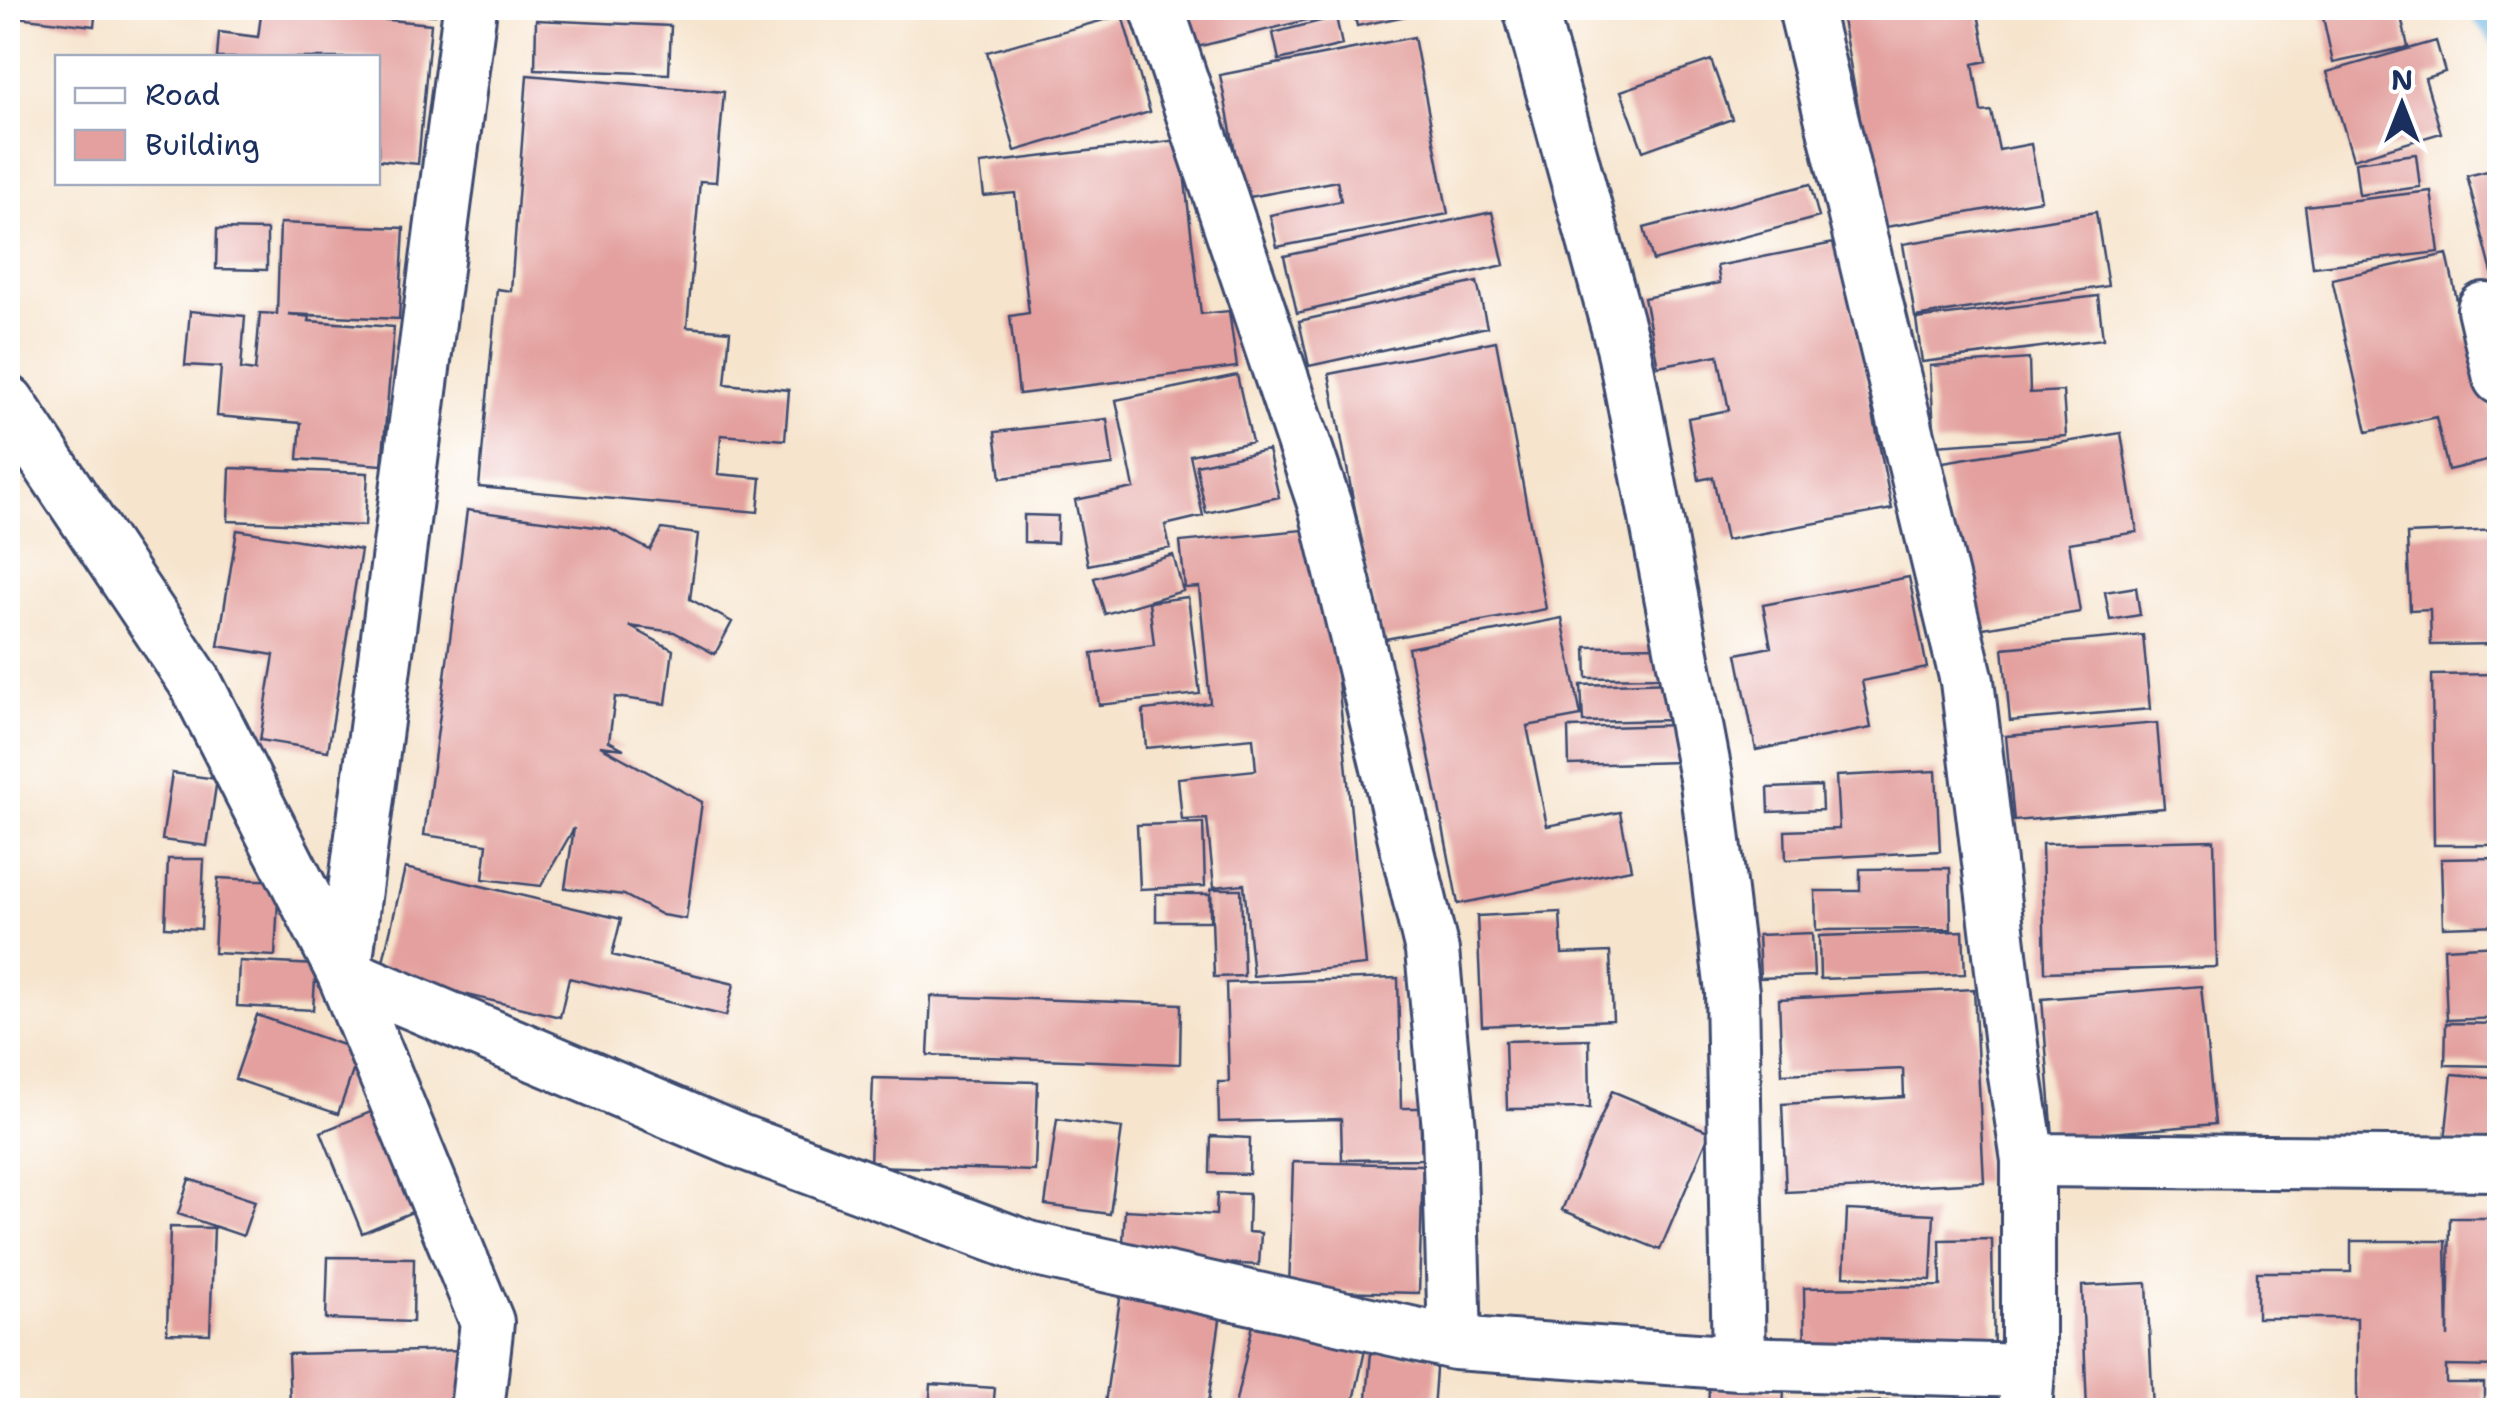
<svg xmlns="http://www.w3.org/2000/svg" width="2507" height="1418" viewBox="0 0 2507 1418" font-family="'Shantell Sans',sans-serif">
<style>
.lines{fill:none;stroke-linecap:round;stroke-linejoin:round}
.stream{stroke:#6bb4e3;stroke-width:15}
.building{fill:#e3a09e}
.minor-casing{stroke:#3c4a6e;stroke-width:58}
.minor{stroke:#fff;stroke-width:52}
</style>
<rect width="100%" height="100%" fill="#fff"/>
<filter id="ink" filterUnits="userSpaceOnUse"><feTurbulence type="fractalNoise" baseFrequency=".01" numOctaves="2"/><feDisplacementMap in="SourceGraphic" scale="20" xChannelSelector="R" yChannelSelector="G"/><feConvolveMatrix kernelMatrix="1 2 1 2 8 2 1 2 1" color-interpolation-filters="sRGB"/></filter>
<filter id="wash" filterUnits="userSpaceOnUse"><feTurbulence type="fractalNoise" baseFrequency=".0048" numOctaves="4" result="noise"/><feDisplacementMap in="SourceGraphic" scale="40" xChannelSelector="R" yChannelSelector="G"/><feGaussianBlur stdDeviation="2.25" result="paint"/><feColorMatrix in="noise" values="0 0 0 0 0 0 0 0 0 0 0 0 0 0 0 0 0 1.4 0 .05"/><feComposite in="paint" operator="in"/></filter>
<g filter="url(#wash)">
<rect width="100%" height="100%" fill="#f6e4cc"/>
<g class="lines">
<!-- stream -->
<path class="stream" d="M2474,8L2500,43"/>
</g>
<g id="blocks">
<!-- building -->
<path class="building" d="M8,8H96L94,26L8,16Z
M262,8L431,24L418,164L378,160V58H217L219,32L258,37Z
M355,8H435V15L355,12Z
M1187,8H1326L1327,15L1197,47Z
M1353,8H1420L1421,13L1357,26Z
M1840,8H1977L1987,61L1973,64L1981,112L1991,111L1999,150L2031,144L2041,200L1880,228Z
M2321,8H2399L2408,47L2333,63Z
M1122,15L1150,112L1015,151L987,52Z
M1336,17L1342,45L1279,60L1273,33Z
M536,20L671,26L669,74L535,69Z
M1414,37L1448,214L1277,247L1270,215L1341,201L1337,181L1244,198L1220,75Z
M2436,41L2445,72L2425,78L2441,133L2353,159L2327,72Z
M1711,60L1732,119L1643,151L1621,91Z
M527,75L724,92L716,182L700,181L687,327L730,331L725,384L789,390L785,440L721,435L718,474L761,478L758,512L479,487L497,289L511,291Z
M1180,140L1201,314L1229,311L1237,367L1019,394L1010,316L1029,313L1015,193L984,196L980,164Z
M2416,154L2420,187L2359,195L2355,162Z
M2500,168V296H2498L2467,176Z
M1810,184L1819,217L1653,261L1644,228Z
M2431,191L2439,252L2313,267L2305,206Z
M1492,212L1504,265L1297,313L1284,256Z
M2096,212L2108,286L1915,317L1903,244Z
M280,223L404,228L399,319L288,314L310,317L309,321L394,327L382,465L298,459L301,423L217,416L221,367L185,365L190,311L245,316L241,369L255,371L260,313L277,314Z
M217,229L267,230V270L216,269Z
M1839,242L1892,509L1726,540L1713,477L1699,480L1688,418L1729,410L1718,355L1658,366L1644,298L1720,283L1717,266Z
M2447,254L2466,342L2475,340L2500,451V458L2448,470L2436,417L2367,432L2332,279Z
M1477,282L1487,327L1309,366L1299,321Z
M2098,296L2103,339L1922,362L1916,319Z
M1496,341L1546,609L1380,640L1329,374Z
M2029,359L2030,393L2063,391L2066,436L1935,445L1930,366Z
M1237,375L1252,442L1190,455L1203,516L1165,525L1170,548L1088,565L1075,500L1134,488L1116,400Z
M1107,419L1113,465L1001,478L995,432Z
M2121,433L2137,532L2069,543L2080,612L1971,630L1943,462Z
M1268,450L1279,497L1206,513L1196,465Z
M230,468L368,473L365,526L228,521Z
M467,510L610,529L650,550L662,529L698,534L690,599L732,622L715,654L674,632L629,626L673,650L666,704L615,697L609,741L624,749L600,746L702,802L686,919L662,915L624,895L565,888L574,828L541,886L483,879L487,844L424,835Z
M1024,515L1058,516L1057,543L1024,542Z
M1323,528L1366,965L1253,976L1244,884L1214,887L1207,819L1182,820L1178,778L1256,770L1253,738L1146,748L1143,710L1210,703L1199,587L1185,588L1180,542Z
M237,530L361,550L328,751L260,740L274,655L218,646Z
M2500,530V644L2431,645L2430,609L2410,610L2407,534Z
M1173,555L1183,591L1105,614L1094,578Z
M1909,577L1927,668L1862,681L1871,728L1756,750L1737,654L1771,647L1763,605Z
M2136,587L2140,615L2110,620L2105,592Z
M1188,597L1200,694L1099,705L1092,653L1154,645L1149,602Z
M1562,618L1581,716L1527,726L1547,826L1620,812L1631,869L1458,904L1408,648Z
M2143,635L2150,709L2010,721L2003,648Z
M1664,646L1665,677L1587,678L1586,647Z
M2500,674V845H2434L2432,675Z
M1673,682L1674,720L1583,722L1581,685Z
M2157,723L2164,808L2014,821L2006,736Z
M1679,725L1680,762L1569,765L1568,728Z
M1936,771L1940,851L1786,860L1785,831L1839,829L1836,776Z
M172,773L217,779L207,846L162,840Z
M1821,786L1822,810L1769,812L1768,788Z
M1203,823L1205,886L1140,889L1137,825Z
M2214,840L2217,967L2045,972L2042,844Z
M2500,858V925L2443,927L2441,859Z
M168,859H204L201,929L165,927Z
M405,868L621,919L612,955L734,984L726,1016L569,978L560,1017L380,974Z
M1950,868L1951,929L1816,930L1815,891H1860V869Z
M218,878L279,881L275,956L214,953Z
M1211,889H1241L1244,976L1214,977Z
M1156,894H1210V921H1156Z
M1560,912L1562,954L1610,952L1613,1020L1482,1026L1477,916Z
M1963,931L1965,974L1820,979L1819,936Z
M1812,933L1814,976L1760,978L1758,935Z
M2500,945V1018L2447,1020L2444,948Z
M239,961L316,965L313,1010L237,1006Z
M1398,978L1401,1108H1420L1422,1159L1342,1160L1341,1119L1219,1122L1218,1082H1229L1226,983Z
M2201,986L2215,1124L2053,1138L2042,999Z
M1974,989L1984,1182L1786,1192L1782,1104L1904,1097L1903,1069L1782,1074L1779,999Z
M931,996L1181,1004L1180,1064L928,1055Z
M257,1015L360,1051L338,1114L235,1079Z
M2446,1023L2500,1024V1066L2445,1065Z
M1589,1039L1590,1108L1507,1109L1505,1041Z
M2452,1074L2500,1078V1146L2445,1140Z
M873,1078L1038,1082L1035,1171L870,1166Z
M1612,1091L1710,1132L1660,1250L1562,1210Z
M383,1107L424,1207L362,1233L321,1132Z
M1057,1119L1122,1128L1110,1214L1045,1205Z
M1211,1136L1250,1138L1249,1174L1210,1173Z
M1293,1162L1423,1165L1419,1293L1289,1290Z
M189,1179L255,1201L243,1236L178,1214Z
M1217,1193L1249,1194L1248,1232L1261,1233L1259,1265L1122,1258L1125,1210L1216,1215Z
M1847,1210L1934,1214L1931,1280L1844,1276Z
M2450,1218H2500V1367L2446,1366V1383H2484V1410H2357V1318H2257V1272H2351V1241H2446L2448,1337Z
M170,1227L214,1228L210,1334L167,1333Z
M1992,1239L1994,1360L1805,1363L1804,1288L1941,1286L1940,1240Z
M328,1257L414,1258L413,1322L326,1319Z
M2147,1283L2153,1410H2087L2082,1286Z
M1122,1285L1223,1299L1207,1410H1104Z
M1256,1311L1368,1336L1352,1410H1234Z
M467,1350L468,1410H179V1406L290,1403L288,1354Z
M1371,1352L1437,1356L1433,1410H1366Z
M931,1384L995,1388L993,1410H929Z
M1709,1388L1784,1391L1783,1410H1708Z
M1988,1388V1410H1915V1389Z
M1893,1401L1894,1410H1841V1402Z"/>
</g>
</g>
<g filter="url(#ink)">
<use href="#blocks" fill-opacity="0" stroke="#3c4a6e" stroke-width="2.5"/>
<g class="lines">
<defs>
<path id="minor" d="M470,8L344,974L487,1322L477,1410
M1157,8L1325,506L1432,951L1449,1128L1455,1343
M1530,8L1623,346L1707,783L1732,992L1739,1363
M1805,8L1967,681L2014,1069L2028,1160V1371L2025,1410
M2484,309L2500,378
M8,402L195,682L344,974L739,1141L1028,1248L1455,1343L1739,1363L2028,1371
M2028,1160L2500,1164"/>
</defs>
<!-- minor casing -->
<use href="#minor" class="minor-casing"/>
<!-- minor -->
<use href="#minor" class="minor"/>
</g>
</g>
<!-- margin -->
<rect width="2507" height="1418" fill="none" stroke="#fff" stroke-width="40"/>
<!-- legend -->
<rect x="55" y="55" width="325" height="130" fill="#ffffff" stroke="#a4acbf" stroke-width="2.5"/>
<rect x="75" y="88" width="50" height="15" fill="#ffffff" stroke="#a4acbf" stroke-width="2.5"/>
<text x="145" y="105" font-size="30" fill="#1b2f5e">Road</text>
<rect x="75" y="130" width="50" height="30" fill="#e3a09e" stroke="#a4acbf" stroke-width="2.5"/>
<text x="145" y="155" font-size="30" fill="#1b2f5e">Building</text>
<!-- north arrow -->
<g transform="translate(2402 105)" stroke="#ffffff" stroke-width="8" paint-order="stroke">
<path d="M0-8L18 38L0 25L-18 38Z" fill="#1b2f5e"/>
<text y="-15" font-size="28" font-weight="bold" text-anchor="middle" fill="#1b2f5e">N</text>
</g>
</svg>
